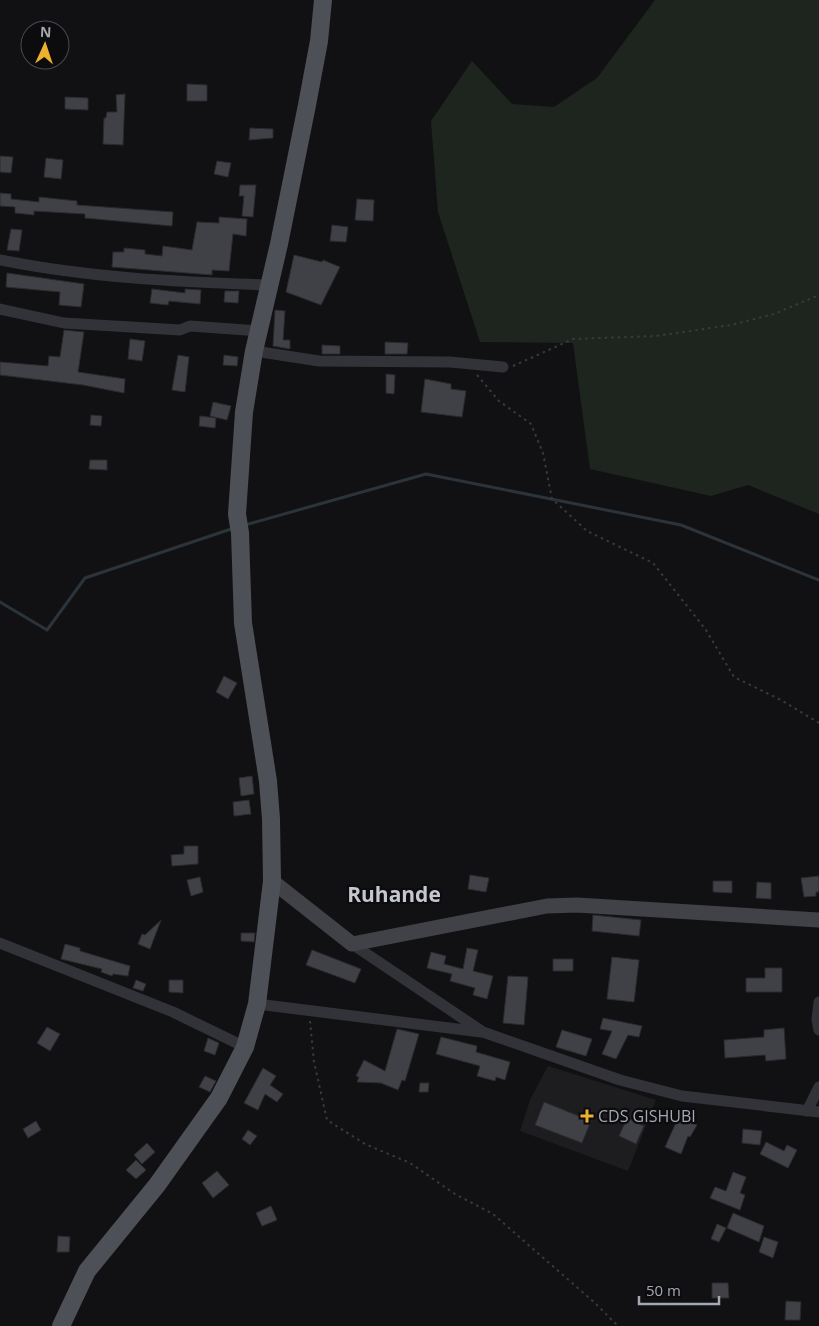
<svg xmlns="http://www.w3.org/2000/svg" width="819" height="1326" viewBox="0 0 819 1326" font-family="'Open Sans',sans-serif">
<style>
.built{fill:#1d1d20}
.green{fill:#1e251f}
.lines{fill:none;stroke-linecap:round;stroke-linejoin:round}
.stream{stroke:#2b343b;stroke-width:3}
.building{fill:#404146;stroke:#2b2b2f}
.path{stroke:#383a3f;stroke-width:2;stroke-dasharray:2.5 4;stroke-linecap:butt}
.minor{stroke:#323338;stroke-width:11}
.secondary{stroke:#404248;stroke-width:15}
.primary{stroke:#4e5057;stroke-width:18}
.poi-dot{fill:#eeb12e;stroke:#0c0c0e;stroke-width:2}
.labels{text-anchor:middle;stroke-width:4.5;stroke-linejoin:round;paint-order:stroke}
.poi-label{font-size:16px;fill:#a3a8b3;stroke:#0c0c0e;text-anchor:start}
.district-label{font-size:21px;font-weight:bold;fill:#c4c7cf;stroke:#0c0c0e}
</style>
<rect width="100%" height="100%" fill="#111113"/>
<!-- built -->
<path class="built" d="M548,1066L656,1100L628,1171L520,1131L530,1100Z"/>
<!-- green -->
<path class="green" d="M655,0H819V514L748,485L711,496L590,469L573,343L480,342L438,212L431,121L472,61L512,104L554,107L597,78Z"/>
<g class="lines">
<!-- stream -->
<path class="stream" d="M245,525L426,474L681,525L819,580
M0,602L47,630L85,578L234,528"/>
</g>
<!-- building -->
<path class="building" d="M187,84L207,85V101H187Z
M125,94L123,145L103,144L104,118H106L107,112H117L116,95Z
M65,97L88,98V110L65,109Z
M250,128L273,129V138L249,140Z
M0,156L13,157L11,173L0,172Z
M46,158L63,160L61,179L44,177Z
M217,161L231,163L228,177L214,174Z
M240,185H256L253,217L242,216L244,196H239Z
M0,193L11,194V199L39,202V197L77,201V205L173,212L172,226L85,218V214L34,211V215L15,213V207L0,206Z
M357,199L374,200L373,221L355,220Z
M219,217L247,219L246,236L233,234L229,271L212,270V275L112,267L113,252H124V248L145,250V254L162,256L163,246L192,250L197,222L219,223Z
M332,225L348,227L346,242L330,241Z
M11,229L22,230L19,251L7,250Z
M294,255L322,262L323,260L340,267L321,305L286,292Z
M7,273L84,284L81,307L59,305L60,292L6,287Z
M152,289L185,293V289L201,290L200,304L169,301L168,305L150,303Z
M225,291H239L238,303L224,302Z
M275,310L285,311L283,340H290V349L273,346Z
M64,330L84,332L78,372L125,379L124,393L83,385L0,375V362L48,366L49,356L60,357Z
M130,339L145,341L142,361L128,359Z
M385,342L408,343L407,354H385Z
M322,345L340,346V354H322Z
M178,355L189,357L185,392L172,390Z
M224,355L238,357L237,366L223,365Z
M386,374L395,375L394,394L386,393Z
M425,379L451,384V389L466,391L462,417L421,412Z
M213,402L231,406L227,420L210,416Z
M91,415L102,416L101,426L90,425Z
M200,416L216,418L215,428L199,426Z
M90,460H107V470L89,469Z
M224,676L237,683L228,699L216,692Z
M252,776L254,794L241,796L239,778Z
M249,800L251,814L234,816L233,802Z
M184,846H198V864L172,866L171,855L184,854Z
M470,875L489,878L486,892L468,889Z
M819,876V892H816V896L804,897L801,878Z
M200,877L203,892L191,896L187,880Z
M713,881H732V893L713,892Z
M757,882L771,883V899L756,898Z
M593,915L641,920L639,936L592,931Z
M161,920L150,949L138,944L142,934L145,935Z
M241,933H255L254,942L241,941Z
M65,944L80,948V951L130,966L128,976L113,974L112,976L101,972L102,969L61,959Z
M467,948L478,950L473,971L493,976L487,999L473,995L475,988L450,981L452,974L427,968L431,952L446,956L444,964L463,969Z
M312,950L361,969L355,983L306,965Z
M612,957L639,960L634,1002L607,999Z
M553,959H573V971H553Z
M765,968H782V992H746V978H765Z
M508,976L528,977L524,1025L503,1023Z
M136,980L146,984L143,991L133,988Z
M169,980H183V993L169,992Z
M603,1018L642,1026L639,1037L628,1035L616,1059L602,1054L612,1031L600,1029Z
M47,1027L60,1034L50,1051L37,1043Z
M784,1028L786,1059L766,1061L765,1055L725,1058L724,1040L764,1037V1030Z
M397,1029L419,1034L405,1081L402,1080L398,1090L381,1083L357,1082L359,1077L356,1076L364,1060L385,1071Z
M562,1030L592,1039L586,1056L556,1047Z
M441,1037L477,1046L476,1052L510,1062L505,1080L496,1077L495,1081L477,1076L480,1066L436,1054Z
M208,1038L219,1043L215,1055L204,1051Z
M263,1068L276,1076L270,1085L283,1094L277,1102L265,1094L258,1110L244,1103Z
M205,1076L216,1081L210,1092L199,1087Z
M420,1083H429L428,1092H419Z
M544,1102L591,1121L582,1143L535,1125Z
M679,1116L697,1125L690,1137L688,1136L681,1154L665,1147Z
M627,1118L644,1126L636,1144L619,1136Z
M36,1121L41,1130L28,1138L23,1129Z
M743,1129L762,1131L760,1145L742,1143Z
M248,1130L257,1136L250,1145L242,1139Z
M766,1142L784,1151L787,1145L797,1150L788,1168L760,1154Z
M147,1143L155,1152L142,1164L134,1155Z
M136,1160L146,1170L136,1179L126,1170Z
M217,1171L229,1185L213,1198L202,1183Z
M733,1172L746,1177L740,1193L745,1195L740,1210L710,1198L715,1187L726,1191Z
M271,1206L277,1220L262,1226L256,1213Z
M733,1213L764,1226L759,1242L727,1228Z
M717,1224L726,1228L719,1242L711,1239Z
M58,1236L70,1237L69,1252H57Z
M764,1237L778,1242L773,1258L759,1252Z
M712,1283H728L729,1298H712Z
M786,1301L801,1302L800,1320H785Z"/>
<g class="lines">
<!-- path -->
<path class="path" d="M513,366L573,339L656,336L731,325L774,314L819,295
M477,375L499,401L531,424L543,453L552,499L587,531L653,563L706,630L734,677L781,700L819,723
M310,1021L314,1062L327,1120L365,1144L410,1163L455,1194L493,1214L595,1303L618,1326"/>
<!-- minor -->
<path class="minor" d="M0,260C89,278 180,282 270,285
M0,309L64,323L180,330L190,326L260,331
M254,351L319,361L450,362L503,367
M0,943L173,1012L245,1047
M352,944L483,1032L620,1080L682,1096L819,1112
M819,1002L817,1020L819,1030
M257,1004L481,1032
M807,1111L819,1087"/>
<!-- secondary -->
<path class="secondary" d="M272,881L352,944L547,906L577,905L819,920"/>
<!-- primary -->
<path class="primary" d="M61,1326L87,1271L157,1185L219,1098L245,1047L257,1004L272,881L271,819L268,781L243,623L240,533L237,514L244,412L254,351L279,244L307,105L319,41L323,0"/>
</g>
<!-- markers -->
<path class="poi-dot" d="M584.5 1108.5h5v5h5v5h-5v5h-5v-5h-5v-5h5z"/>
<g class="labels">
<!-- poi labels -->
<g class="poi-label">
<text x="598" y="1122">CDS GISHUBI</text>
</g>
<!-- district labels -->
<g class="district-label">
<text x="394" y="902">Ruhande</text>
</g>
</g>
<!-- north arrow -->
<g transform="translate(45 45) rotate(3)"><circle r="24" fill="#0c0c0e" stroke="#484a50"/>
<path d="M0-4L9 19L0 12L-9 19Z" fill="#eeb12e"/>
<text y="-8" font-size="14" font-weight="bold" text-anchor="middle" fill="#a3a8b3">N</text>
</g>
<!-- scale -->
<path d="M639 1296v8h80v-8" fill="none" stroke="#a3a8b3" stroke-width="2.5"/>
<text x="646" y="1296" font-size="15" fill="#a3a8b3" stroke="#0c0c0e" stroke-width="4" paint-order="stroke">50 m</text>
</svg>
